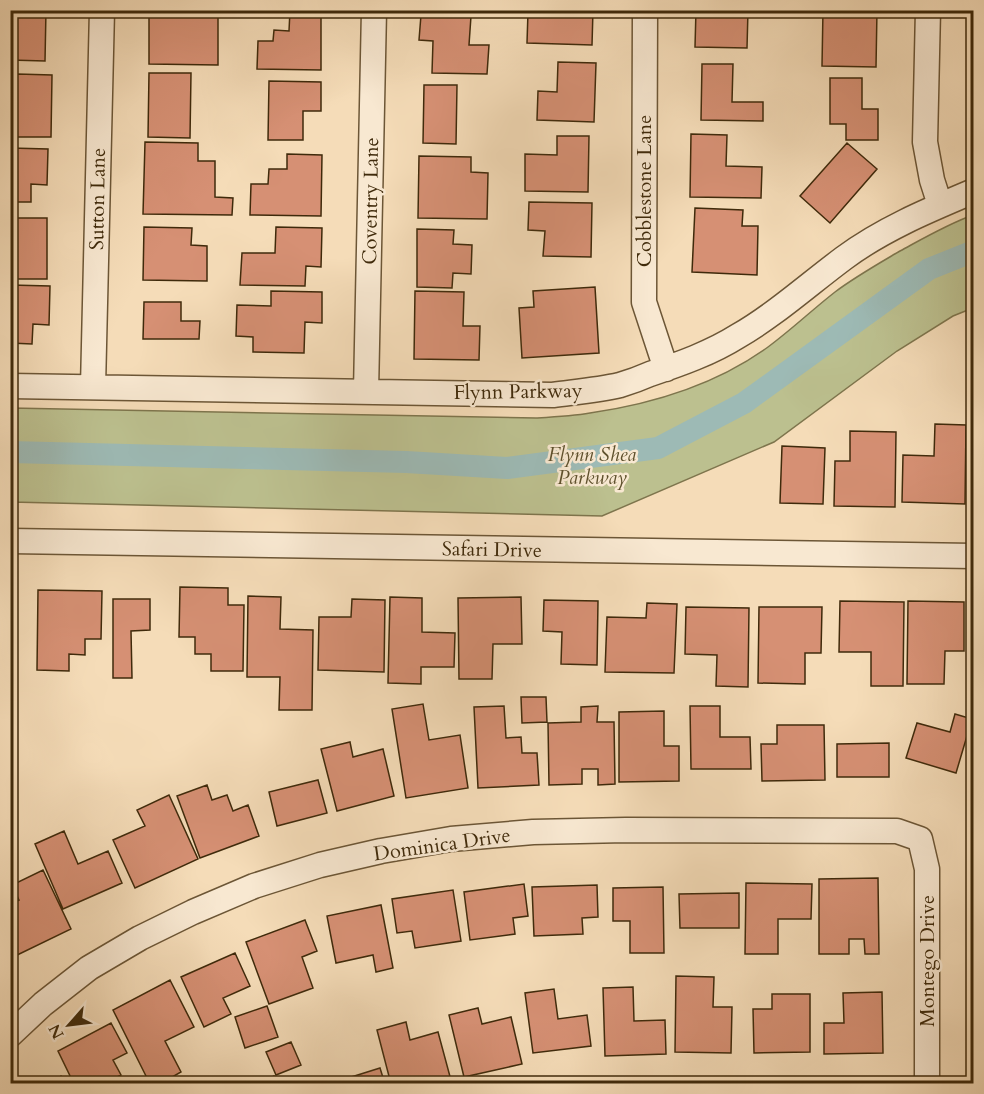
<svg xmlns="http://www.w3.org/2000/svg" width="984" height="1094" viewBox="0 0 984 1094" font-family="Cardo,serif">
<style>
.green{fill:#bcc08f;stroke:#7e754d;stroke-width:1.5}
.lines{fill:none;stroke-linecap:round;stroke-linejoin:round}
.canal{stroke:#9dbab5;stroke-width:22}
.building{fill:#d69074;stroke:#3f2a0b;stroke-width:1.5}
.minor-casing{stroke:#6c5636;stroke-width:27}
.minor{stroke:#f8e8d1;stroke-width:24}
.labels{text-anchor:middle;stroke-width:5;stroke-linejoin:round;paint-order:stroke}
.street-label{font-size:20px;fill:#3f2a0b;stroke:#f8e8d1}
.park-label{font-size:20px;font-style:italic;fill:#5e502c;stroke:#f8e8d1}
</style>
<rect width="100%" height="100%" fill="#f5dcb8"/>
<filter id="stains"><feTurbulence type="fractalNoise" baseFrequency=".00333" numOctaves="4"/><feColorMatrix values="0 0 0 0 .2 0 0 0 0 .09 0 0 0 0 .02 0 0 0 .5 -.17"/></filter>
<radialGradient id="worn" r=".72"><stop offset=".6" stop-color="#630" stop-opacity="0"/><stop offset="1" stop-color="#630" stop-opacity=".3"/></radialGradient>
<!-- green -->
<path class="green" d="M973,215V308L953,316L897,351L774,442L602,516L11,502V408L536,418C554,417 573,416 590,413C652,404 717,384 768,347C791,330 812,310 835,292C855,277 878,264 900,251C924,238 948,224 973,215Z"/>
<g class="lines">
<!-- canal -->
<path class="canal" d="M10,452L406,462L507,468L658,448L744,403L929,269L974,251"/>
</g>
<!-- building -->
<path class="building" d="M10,10H46L45,61L10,60Z
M149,10H218V65L149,64Z
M561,10H593L592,45L527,43L528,12L560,14Z
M696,10H748L747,48L695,47Z
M823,10H877L876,67L822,66Z
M290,11L321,12V70L257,69L258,41H273L274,30L289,31Z
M421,15L471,16L469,45H489L487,74L432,73L433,41L419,40Z
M558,62L596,63L594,122L537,120L538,91L557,92Z
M702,64H733L732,102H763V121L701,120Z
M149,73H191L190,138L148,137Z
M17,74L52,75L51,137H10V90H17Z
M830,78H862V109H878V140H846V124H830Z
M269,81L321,82V111H303V140H268Z
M424,85H457L456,144L423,143Z
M691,134L727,135L726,166L762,167L761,198L690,197Z
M557,136H589L588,192L525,191V154L557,155Z
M145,142L198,143V161H215V197L233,198L232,215L143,214Z
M847,143L877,169L830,223L800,196Z
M10,148L48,149L47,185L31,184V202H10Z
M287,154L322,155L321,216L250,215L251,184H268L269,169H287Z
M419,156L471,157V172L488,173L487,219L418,218Z
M529,202L592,203L591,257L543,256L545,231L528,230Z
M695,208L743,210L742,226H758L757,275L692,272Z
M10,218H47V279H10Z
M144,227L192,228L191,245L207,246V281L143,280Z
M276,227L322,228L321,267L306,266L305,286L240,285L242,253H275Z
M417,229L454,230L453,244L472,245L471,274L453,273L452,288L417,287Z
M10,285L50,286L49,325L33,324L32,344L10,343Z
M595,287L599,353L522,358L519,308L534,307L533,291Z
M271,291L322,292V323L305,322L304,353L253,352V337L236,336L237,305L271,306Z
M415,291L464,292L463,326H480L479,360L414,359Z
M144,302H181V321H200L199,339H143Z
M935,424L966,425L965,504L902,502L903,455L934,456Z
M850,431L896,432L895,507L834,506L835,461H850Z
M782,446L825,448L823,504L780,503Z
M180,587L228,588V605H244L243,671H211V654H195V637H179Z
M38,590L102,591L101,639H85V655L69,654V671L37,670Z
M248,596L281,597L280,629L313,630L312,710H279L280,677H247Z
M390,597L422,598V632L455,633L454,667H421V684L388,683Z
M521,597L522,644H493L492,679H459L458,598Z
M113,599H150V630L131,631L132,678H113Z
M352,599L385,600L384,672L318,670L319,617H351Z
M544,600L598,601L597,665L561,664L562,632L543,631Z
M840,601L904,602L903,686H871V652H839Z
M908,601L964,602V651H945L944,684H907Z
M647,603L677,604L674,673L605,672L607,617L646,618Z
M686,607L749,608L748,687L716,686L717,655L685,654Z
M759,607H822L821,653H805V684L758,683Z
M10,613H14V644H10Z
M521,697H546L547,722L522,723Z
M423,704L429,740L460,735L468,788L406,798L392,709Z
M504,706L506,738L521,737L522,753H537L539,785L478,788L474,707Z
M598,706L597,722H614L615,784L598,785V769H582V784L549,785L548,723L581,722V707Z
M690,706H720V737H750L751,769H691Z
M664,711V746H679V781L619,782V712Z
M955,714L972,719L956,773L906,758L917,723L950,732Z
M777,725H824L825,780L762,781L761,744H777Z
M350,742L353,757L383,749L394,796L337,811L321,749Z
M889,743V777H837V744Z
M318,780L327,813L277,826L269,792Z
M207,785L212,800L227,795L233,811L248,805L259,836L200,858L177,796Z
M169,795L198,859L135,888L113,840L145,826L137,810Z
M64,831L78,864L108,851L122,883L63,909L35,844Z
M43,870L71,929L11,958L10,904L19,900L12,885Z
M878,878L879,954H865L864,939H849V954H819V879Z
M746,883L812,884L811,919H778V954H745Z
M524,884L528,916L513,918L515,934L470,940L464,892Z
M597,885L598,917L582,918L583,934L534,936L532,887Z
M663,887L664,953H630V921H613V888Z
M453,890L461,941L415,948L412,931L397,933L392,899Z
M739,893V928H680L679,894Z
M381,905L393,968L376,972L373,955L336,963L327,916Z
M305,920L317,951L302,957L313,988L269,1004L246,942Z
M235,953L250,986L223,998L231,1014L204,1027L181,977Z
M676,976L714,977L713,1007H732L731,1053L675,1052Z
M170,980L194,1027L165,1041L181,1072L160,1084H150L113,1010Z
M633,987L634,1021L665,1020L666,1054L605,1056L603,988Z
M554,989L558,1019L587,1015L591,1046L533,1053L525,993Z
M882,992L883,1053L824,1054V1023H844L843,993Z
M772,994H810V1052L754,1053L753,1009H772Z
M267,1006L278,1037L245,1048L235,1017Z
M478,1008L482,1024L511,1017L522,1064L464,1077L449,1015Z
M406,1022L410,1040L438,1032L452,1084H391L377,1030Z
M111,1023L127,1053L113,1060L121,1075L108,1082V1084H74L58,1051Z
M291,1042L301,1065L276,1075L266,1052Z
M380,1068L385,1084H329Z
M61,1076L65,1084H49Z
M274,1076L277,1084H257Z"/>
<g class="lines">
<defs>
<path id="minor" d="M645,10L644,302L666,369
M928,10L925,142L932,180L940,205
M10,386L553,395C575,392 598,390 620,385C630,382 641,378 650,374C680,364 711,353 738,336C776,314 809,284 844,258C883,229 929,210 974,191
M93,387L102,10
M366,392L374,10
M10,541L974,556
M10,1035L43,1004L89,968L140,938L193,912L254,886L320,865L381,851L451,839L533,832L626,830L897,831L920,839L927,869V1084"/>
</defs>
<!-- minor casing -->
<use href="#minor" class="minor-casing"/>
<!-- minor -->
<use href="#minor" class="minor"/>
</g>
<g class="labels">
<!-- street labels -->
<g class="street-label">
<text transform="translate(644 191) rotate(-90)" y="7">Cobblestone Lane</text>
<text transform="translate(97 199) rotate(-89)" y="7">Sutton Lane</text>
<text transform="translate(370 201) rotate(-89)" y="7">Coventry Lane</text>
<text transform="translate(518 391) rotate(-1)" y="7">Flynn Parkway</text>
<text transform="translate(492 549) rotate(1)" y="7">Safari Drive</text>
<text transform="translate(442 844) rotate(-8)" y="7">Dominica Drive</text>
<text transform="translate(927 961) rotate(-90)" y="7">Montego Drive</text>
</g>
<!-- park labels -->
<g class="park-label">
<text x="592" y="461">Flynn Shea<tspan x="592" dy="23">Parkway</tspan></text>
</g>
</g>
<!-- margin -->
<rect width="984" height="1094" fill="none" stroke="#f5dcb8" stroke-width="36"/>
<rect x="12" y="12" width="960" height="1070" fill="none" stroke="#3f2a0b" stroke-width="3"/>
<rect x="18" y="18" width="948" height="1058" fill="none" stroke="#3f2a0b" stroke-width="1.5"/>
<!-- north arrow -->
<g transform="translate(69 1025) rotate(242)" stroke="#f8e8d1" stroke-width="4.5" paint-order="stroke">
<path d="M0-4.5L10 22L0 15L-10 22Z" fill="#3f2a0b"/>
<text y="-9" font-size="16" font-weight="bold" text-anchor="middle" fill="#3f2a0b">N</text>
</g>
<rect width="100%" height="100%" filter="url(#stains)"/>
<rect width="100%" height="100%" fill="url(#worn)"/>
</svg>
